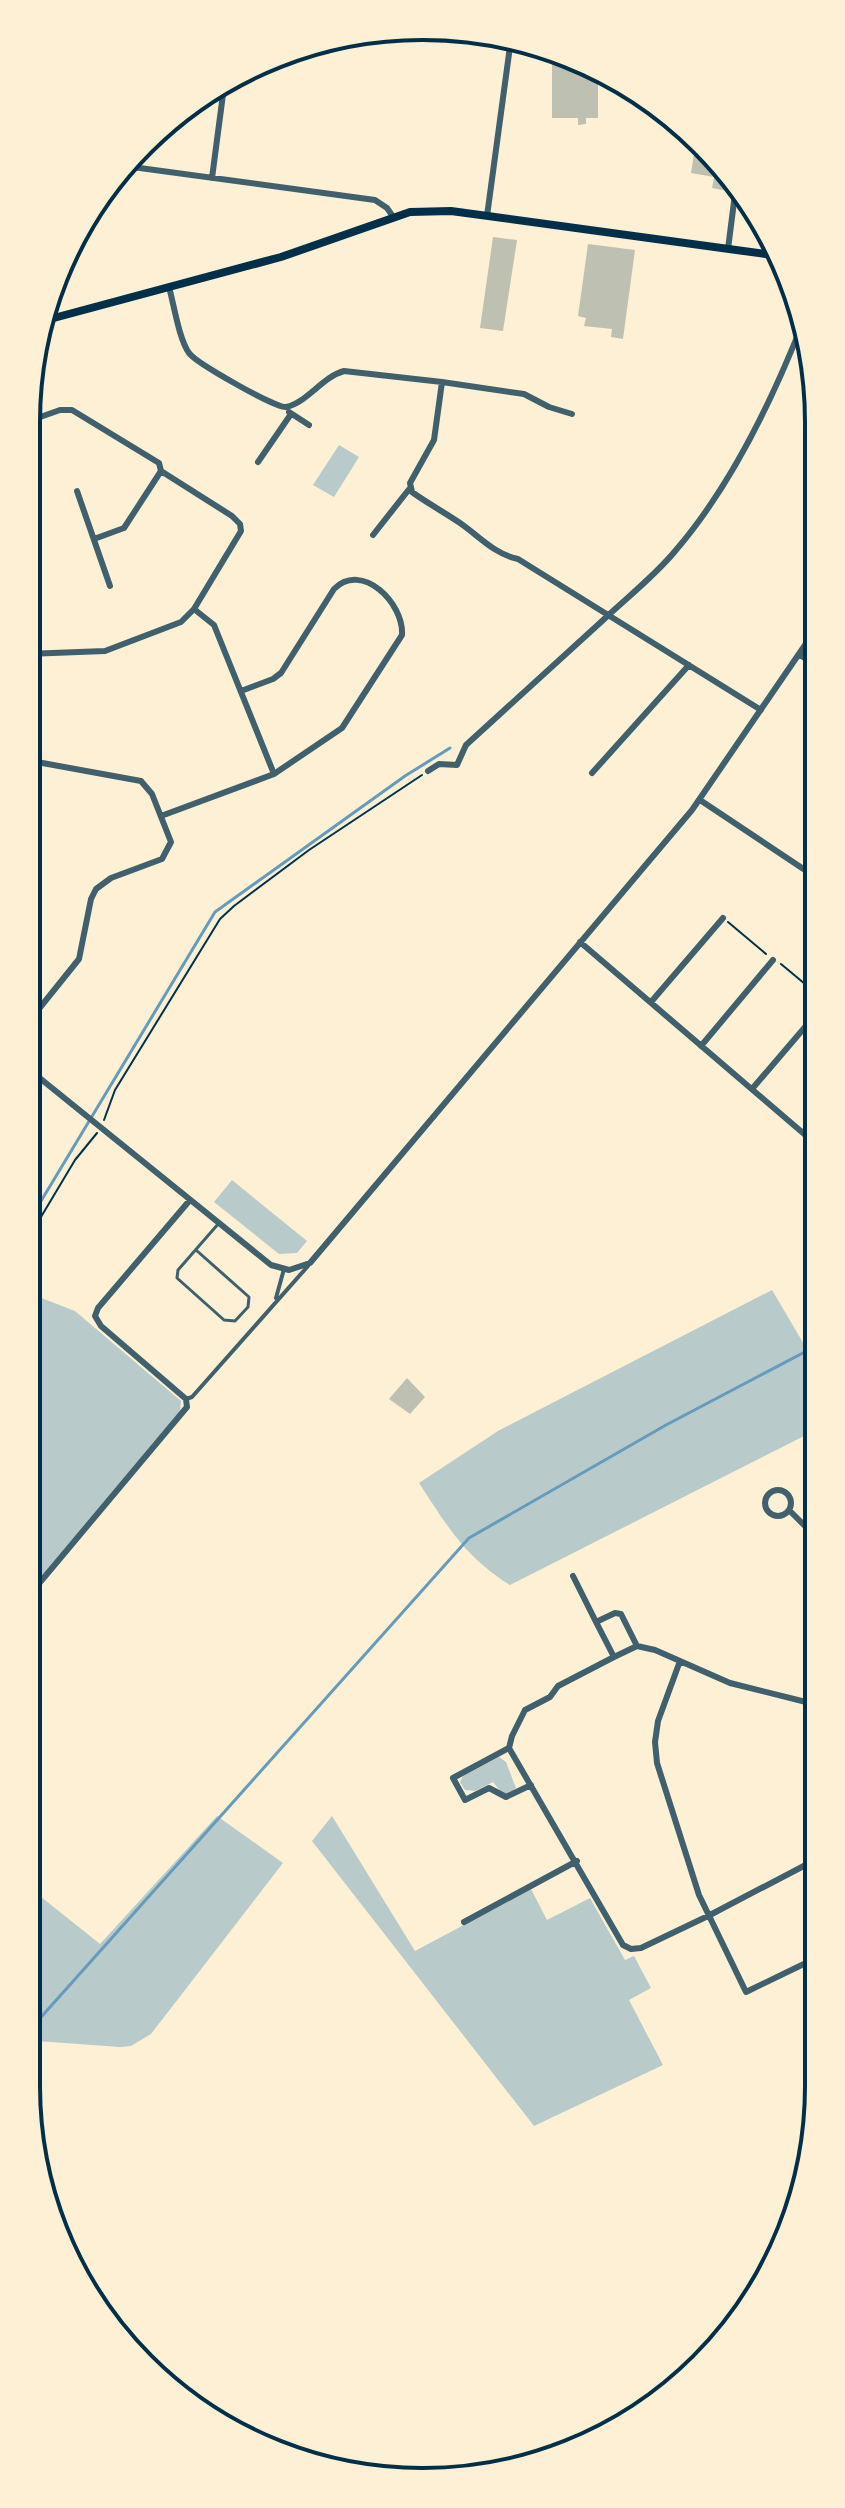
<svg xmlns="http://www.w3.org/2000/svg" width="845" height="2508" viewBox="0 0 845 2508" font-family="Literata,serif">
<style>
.green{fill:#b9caca}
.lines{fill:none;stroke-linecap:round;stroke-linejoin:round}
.stream{stroke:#669bbc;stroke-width:3}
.building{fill:#bec0b2}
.path{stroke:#003049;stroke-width:2}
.service{stroke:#3f606c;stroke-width:3}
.pedestrian{stroke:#3f606c;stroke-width:4}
.minor{stroke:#3f606c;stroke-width:6}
.secondary{stroke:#003049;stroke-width:8}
.rim{fill:none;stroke:#003049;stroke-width:4}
</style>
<rect width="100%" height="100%" fill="#fdf0d5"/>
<!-- green -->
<path class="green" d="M339,445L359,457L334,497L313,485Z
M232,1180L307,1241L297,1253L279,1254L214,1202Z
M772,1290L805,1346L818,1340V1429L510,1585C464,1556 448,1527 419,1483L498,1431Z
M26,1292L75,1311L181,1401L180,1411L26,1594Z
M499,1757L506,1762L516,1788L510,1793H502L493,1782L475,1791L465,1790L460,1782L463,1776Z
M217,1816L283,1863L151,2034L131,2046L120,2047L37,2041L26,2046V1885L100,1944Z
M332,1816L415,1951L531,1889L547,1920L590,1898L625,1960L634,1956L651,1988L629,2000L663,2065L534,2126L312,1841Z"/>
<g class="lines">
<!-- stream -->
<path class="stream" d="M26,1226L215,912L405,776L450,748
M26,2034L469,1538L666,1425L818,1345"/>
</g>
<!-- building -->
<path class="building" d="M552,51L598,70V118H586V124L578,125V118H552Z
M696,141L721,161L730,176L728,191L712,188L714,177L691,173Z
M493,237L517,240L503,331L480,328Z
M588,244L635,250L623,339L611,337L612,329L584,326L586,318L578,316Z
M407,1378L425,1397L410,1414L389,1399Z"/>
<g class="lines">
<!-- path -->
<path class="path" d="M728,922L766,954
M781,964L817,994
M104,1120L115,1090L220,919L234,906L309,850L422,775
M26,1242L75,1160L97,1133"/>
<!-- service -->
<path class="service" d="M196,1250L249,1297L248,1307L235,1321L224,1320L177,1278L178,1270L219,1223"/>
<!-- pedestrian -->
<path class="pedestrian" d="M276,1298L284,1269
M186,1399L192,1397L308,1266"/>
<!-- minor -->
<path class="minor" d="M125,166L375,200L387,208L394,218
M212,178L225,79
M487,216L511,39
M728,249L736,186
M169,287C174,305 179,339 189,353C196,363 277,409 286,407C308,402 322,377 344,371L442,382L434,440L410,483L412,492C427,503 444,512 460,523C479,536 494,554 518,559L761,710
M442,382L524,394L549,407L572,414
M289,412L309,425
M258,462L291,414
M77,491L110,586
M373,535L410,488
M94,539L124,528L161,471
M26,654L105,651L181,622L194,609L241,531L240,524L232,516L161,471L159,463L72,410H60L26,422
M799,654L816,666
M241,691L273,679L281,673L334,589C362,561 404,603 402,635L342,728L274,774
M26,760L141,781L152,794L171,842L162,859L111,878L96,889L91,899L79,959L26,1025
M428,771L439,764L457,765L466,745C511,704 556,663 601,622C626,598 654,577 676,550C731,486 772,401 803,322
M592,773L689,665
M700,800L817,878
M161,816L274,774L214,625L194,609
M580,942L817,1145
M651,1002L723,918
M701,1046L773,960
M26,1067L271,1265L289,1270L310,1263L692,810L816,629
M752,1089L817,1013
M803,1133L817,1117
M765 1503a13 13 0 1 1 26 0a13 13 0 1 1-26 0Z
M789,1510L805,1526L818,1533
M573,1576L596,1622L615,1613L621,1614L637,1646L655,1650L730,1683L818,1705
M26,1599L187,1407L186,1399L101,1326L95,1316L98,1308L190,1200
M596,1622L614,1657L637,1646
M614,1657L558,1686L550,1697L525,1710L512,1736L509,1748L623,1945L631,1949L641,1948L708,1916L819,1858
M680,1661L658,1721L655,1742L657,1763L699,1895L746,1992L810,1961
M818,1724L815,1749L818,1780
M509,1748L453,1778L465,1800L489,1788L506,1797L531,1785
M464,1922L577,1861"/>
<!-- secondary -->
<path class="secondary" d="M39,322L281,257L410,212L451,211L780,256"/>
</g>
<!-- crop -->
<path d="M0 0H845V2508H0ZM422 40H423A382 382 0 0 1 805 422V2086A382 382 0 0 1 423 2468H422A382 382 0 0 1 40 2086V422A382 382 0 0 1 422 40Z" fill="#fdf0d5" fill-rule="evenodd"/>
<path class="rim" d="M422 40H423A382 382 0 0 1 805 422V2086A382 382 0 0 1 423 2468H422A382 382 0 0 1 40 2086V422A382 382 0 0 1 422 40Z"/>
</svg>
